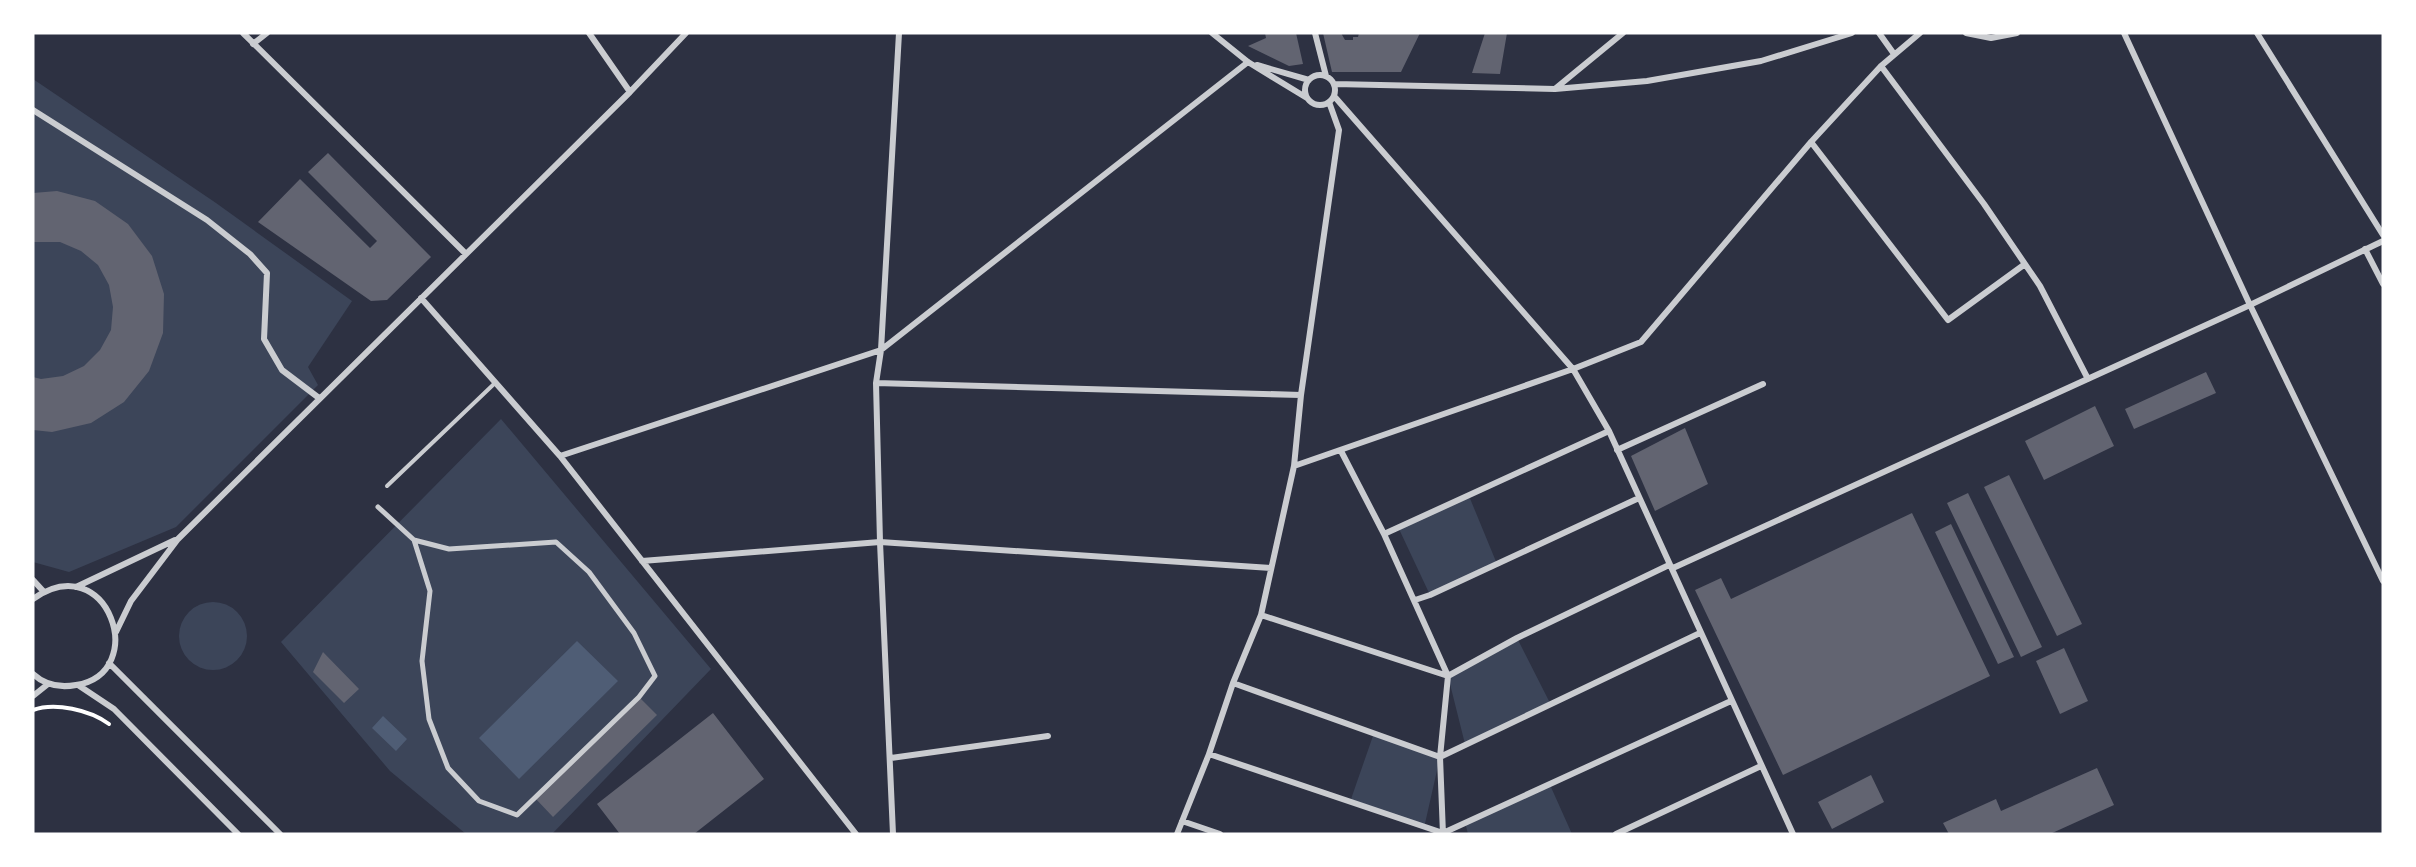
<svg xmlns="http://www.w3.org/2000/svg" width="2416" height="867" viewBox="0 0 2416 867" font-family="Mulish,sans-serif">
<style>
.green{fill:#3c4559}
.water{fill:#4f5d75}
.building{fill:#626471}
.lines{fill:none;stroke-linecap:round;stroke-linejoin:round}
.path{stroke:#fff;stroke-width:4}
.service{stroke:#caccd0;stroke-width:4}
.pedestrian{stroke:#caccd0;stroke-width:5}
.minor{stroke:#caccd0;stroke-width:6}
</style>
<rect width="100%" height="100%" fill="#2d3142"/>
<!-- green -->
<path class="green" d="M33,79L216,203L352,301L308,367L318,385L176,527L69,572L33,562Z
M501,419L711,669L552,834H466L390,771L281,642Z
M1469,496L1497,564L1430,595L1399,529Z
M179 636a34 34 0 1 1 68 0a34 34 0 1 1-68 0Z
M1517,638L1550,703L1465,744L1448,676Z
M1374,733L1440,757L1424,828L1350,802Z
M1550,785L1572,834H1468L1465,822Z"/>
<!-- water -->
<path class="water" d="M577,641L618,681L519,779L479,738Z
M383,716L407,739L396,751L372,728Z"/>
<!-- building -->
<path class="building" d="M1265,33H1296L1303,64L1289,66L1248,46L1266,38Z
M1323,33H1341L1345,40H1353V37H1358L1359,33H1420L1401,72H1332Z
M1485,33H1507L1500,74L1472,73Z
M328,153L431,257L387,300L371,301L258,222L300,179L370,248L377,241L308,172Z
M57,191L95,201L128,224L152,256L164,294L163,333L149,371L124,402L91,423L52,432L33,430V377L41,379L63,376L84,366L100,350L111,330L113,307L109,285L98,265L81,251L60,242H33V193Z
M2206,372L2216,393L2134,429L2125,409Z
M2095,406L2114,446L2044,480L2025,441Z
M1685,428L1708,484L1655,511L1631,456Z
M2009,475L2082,624L2057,636L1984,487Z
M1968,493L2042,647L2021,657L1947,503Z
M1912,513L1990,676L1783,775L1695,590L1721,578L1731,599Z
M1951,524L2014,657L1998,664L1935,532Z
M2064,648L2088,701L2060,714L2036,661Z
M323,652L359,689L344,703L313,672Z
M639,697L657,715L553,817L535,798Z
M713,713L764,779L694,834H620L597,804Z
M2097,768L2114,805L2050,834H1949L1943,823L1996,799L2001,811Z
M1871,775L1884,802L1832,829L1818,802Z"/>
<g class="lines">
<!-- path -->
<path class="path" d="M33,710C55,702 90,710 109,724"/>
<!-- service -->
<path class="service" d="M387,486L495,383"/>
<!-- pedestrian -->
<path class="pedestrian" d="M378,507L414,540L430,591L422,661L429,719L448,768L479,801L517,815L639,697L655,676L634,633L589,572L556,542L449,549L414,540"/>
<!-- minor -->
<path class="minor" d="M243,33L465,253
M589,33L630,92
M1212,33L1248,62L1307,98
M1315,33L1326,76
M1879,33L1894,54
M1966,33L1991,38L2017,33
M2124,33L2250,305L2383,581
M2257,33L2383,235
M253,44L267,33
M1257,65L1309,80
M1881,66L1984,204L2040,286L2088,379
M1305 90a15 15 0 1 1 30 0a15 15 0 1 1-30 0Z
M1335,84L1555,89L1647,81L1761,61L1852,33
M1556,88L1623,33
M1334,96L1573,369L1609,431L1793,834
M33,110L207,220L250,254L267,273L264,339L282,370L319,398
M1811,142L1948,320L2025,264
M2365,249L2383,284
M421,298L560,456L856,834
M876,383L1301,395
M1617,450L1763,384
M1341,451L1384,534L1448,676L1440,757L1443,834
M560,456L881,350L1248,62
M1294,466L1573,369L1641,342L1811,142L1881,66L1920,33
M1384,534L1609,431
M642,561L880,542L1271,568
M1673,568L2250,305L2383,241
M33,580L44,592
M76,587L175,540
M33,599C108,546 151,673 76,685C60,688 45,685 33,674
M1415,600L1430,595L1639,498
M1261,615L1448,676L1517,638L1669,565
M116,632L131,601L178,539L630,92L686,33
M109,663L280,834
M1233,683L1440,757L1700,633
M78,685L114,709L238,834
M33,696L48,684
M1209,754L1443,833L1731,701
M891,758L1048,736
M1182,821L1220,834
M893,834L880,542L876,383L881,350L899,33
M1177,834L1209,754L1233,683L1261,615L1294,466L1301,395L1339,130L1329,102
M1616,834L1761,766"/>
</g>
<!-- border -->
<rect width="2416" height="867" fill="none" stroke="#ffffff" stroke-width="69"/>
</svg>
